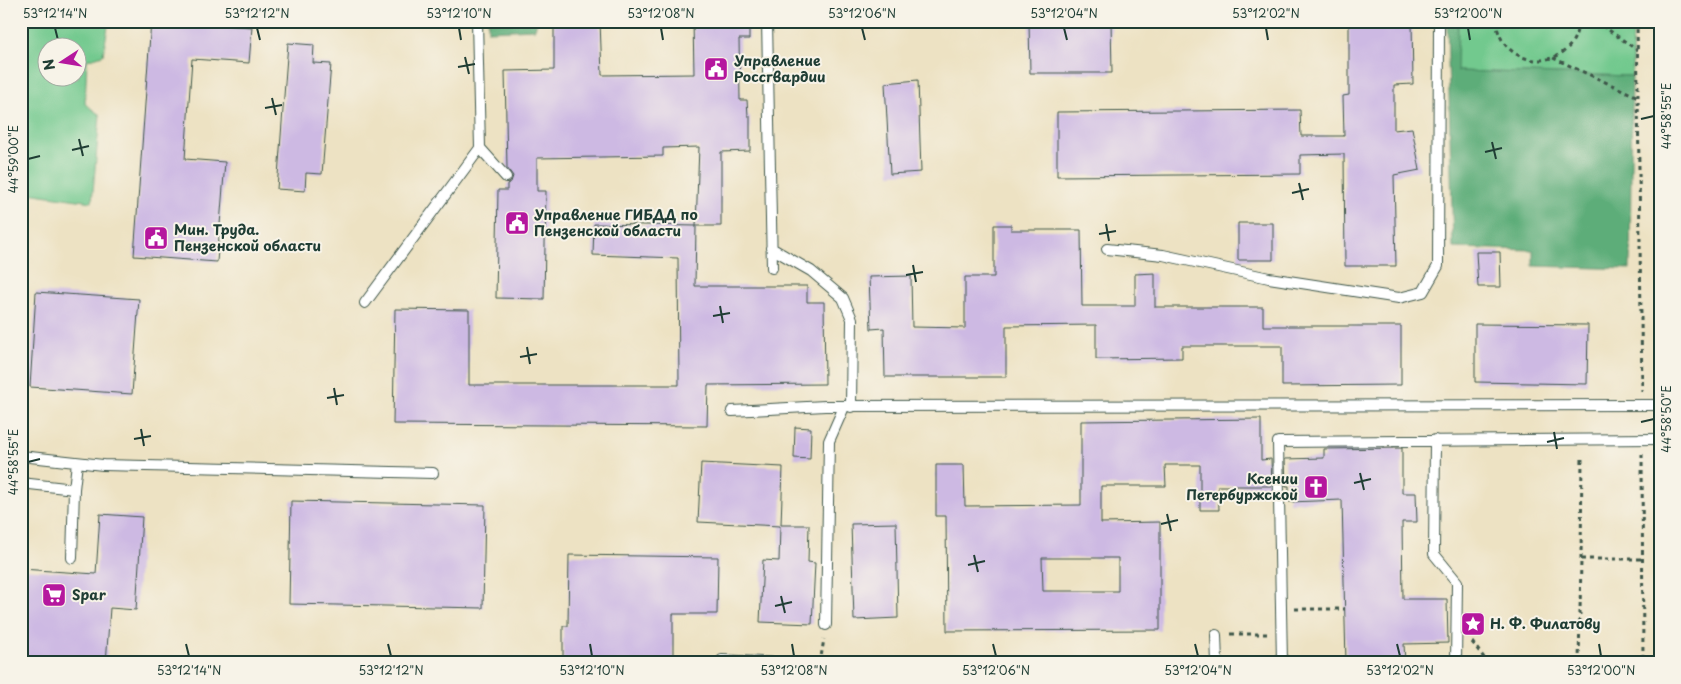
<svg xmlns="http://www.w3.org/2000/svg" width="1681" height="684" viewBox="0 0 1681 684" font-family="'Playpen Sans',sans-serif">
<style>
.green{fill:#72c98e;stroke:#488361;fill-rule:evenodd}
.forest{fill:#5dad79;stroke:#3e7556}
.building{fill:#cdb9e3;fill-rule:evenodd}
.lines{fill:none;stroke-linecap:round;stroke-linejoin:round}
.lane-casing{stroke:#3e5649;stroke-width:12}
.path{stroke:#3e5649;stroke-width:3;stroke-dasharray:4 4;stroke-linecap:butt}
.lane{stroke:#fff;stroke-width:10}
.ticks{fill:none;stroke:#1f3d34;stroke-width:2}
.labels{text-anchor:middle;stroke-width:4;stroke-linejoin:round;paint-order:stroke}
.poi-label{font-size:14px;font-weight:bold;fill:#1f3d34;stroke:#f7f3e8;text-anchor:start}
.neatline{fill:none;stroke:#1f3d34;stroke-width:2}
.ticks-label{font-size:12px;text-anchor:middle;fill:#1f3d34}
</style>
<rect width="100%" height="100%" fill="#f7f3e8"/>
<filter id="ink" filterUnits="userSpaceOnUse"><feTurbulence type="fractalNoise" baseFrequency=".02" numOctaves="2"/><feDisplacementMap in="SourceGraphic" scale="10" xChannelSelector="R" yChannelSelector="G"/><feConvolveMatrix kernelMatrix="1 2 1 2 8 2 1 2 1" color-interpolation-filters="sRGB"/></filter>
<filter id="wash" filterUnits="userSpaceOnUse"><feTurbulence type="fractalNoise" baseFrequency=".0096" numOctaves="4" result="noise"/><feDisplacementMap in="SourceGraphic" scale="20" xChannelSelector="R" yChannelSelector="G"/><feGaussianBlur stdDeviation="1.12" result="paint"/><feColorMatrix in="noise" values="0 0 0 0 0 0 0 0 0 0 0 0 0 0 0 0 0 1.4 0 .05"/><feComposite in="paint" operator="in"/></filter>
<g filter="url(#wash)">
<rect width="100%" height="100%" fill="#ede2c3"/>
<!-- green -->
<path class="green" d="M21,21H109L103,55L87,60L85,104L100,115L92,202L28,193L24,230H21ZM48,48H78V78H48Z
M1458,21H1633L1632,76L1456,71Z"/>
<!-- forest -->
<path class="forest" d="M488,21H537L535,29L488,31Z
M1447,21H1458L1457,71L1632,76L1630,269L1533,266V250L1453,248Z"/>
<g id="blocks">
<!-- building -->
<path class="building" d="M151,21L252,27L249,63L192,59L185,159L225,162L217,262L134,256Z
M554,21H600L602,75L694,74L693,21H749V39H739L740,100H747L748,116H750V151L721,152V226H696L699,147L663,148V156L537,158V191H546L544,299L496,298L498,190H507V184L511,182L513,176L507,168L505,71L554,70Z
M1029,21H1111L1112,73H1030Z
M1349,21H1412L1413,84L1394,85V130L1412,128L1420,170L1394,175L1396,266H1345L1344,154L1300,155V174L1057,176V112L1300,110L1301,136H1344L1343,96L1349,95Z
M288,43L314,45L313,63L331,64L322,174L306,173L305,191L277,189Z
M918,80L921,172L890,174L885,83Z
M1238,223H1273V260H1238Z
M594,224L696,226L695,286H807V302H824L825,384L708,385L707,426L393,424L395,309L469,310V385H679L678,258L593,255Z
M994,225H1011V230H1081L1082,306H1135V274L1155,273V307H1263V326H1401V385L1282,386V346H1182V358L1096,359V325L1006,326V377H885L884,328L871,329L869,277L911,276L912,327L965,328V277H994Z
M1476,252H1500L1501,287H1478Z
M36,292L139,299L132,394L30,387Z
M1475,324L1588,325L1587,384L1475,382Z
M1261,419V460L1271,459L1272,486H1218L1219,510H1200V465H1165L1166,486H1101V523L1160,522V630L947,631L946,516H936V465H964L965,506L1081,505V421ZM1042,558H1118V591H1043Z
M795,427L811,428L810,459L794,458Z
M1402,448V493H1416L1417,522H1402L1403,599H1447L1448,643L1404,644L1405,663H1346L1342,500L1289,502V486H1286L1285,459L1324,458V449Z
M701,463L783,467L781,525H809L808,562L815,563L812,624L760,622L763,560L779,561L780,526L698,522Z
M291,501L485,505L483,608L289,604Z
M100,514L142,517L136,610L110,608L106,663H21V569L96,574Z
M896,523L898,618L854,620L851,524Z
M569,555L718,557L717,614H673V663H563V626H568Z"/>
</g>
</g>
<g filter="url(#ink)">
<use href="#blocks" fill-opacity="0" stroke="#3e5649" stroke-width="1"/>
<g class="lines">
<defs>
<path id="lane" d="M767,21L772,268
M480,148L506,177
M771,248L811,271L843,298L852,319L851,407
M1107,249L1163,255L1269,278L1399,298L1423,292L1438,266L1439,21
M365,303L480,148L477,21
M732,411L825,406L1660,405
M1435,440L1434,554L1457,582L1456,663
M21,456L103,465L433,473
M21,483L74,489L77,463
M72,558L74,489
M826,625L829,441L844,407
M1216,635L1217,663
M722,660L777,663
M1282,663L1278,442L1660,439"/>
</defs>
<!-- lane casing -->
<use href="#lane" class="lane-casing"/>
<!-- path -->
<path class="path" d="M1496,21C1502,74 1577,72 1578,21
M1596,21L1637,50
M1637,21L1642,391
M1553,58L1638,97
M1642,454L1643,663
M1581,559L1582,455
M1295,609H1345
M1231,634H1268
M1472,642L1488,663
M820,663L824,639
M1579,663L1581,559H1642"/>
<!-- lane -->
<use href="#lane" class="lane"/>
</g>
</g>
<!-- ticks -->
<path class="ticks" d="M55,28L58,40M257,28L260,40M459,28L461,40M661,28L663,40M862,28L865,40M1064,28L1067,40M1266,28L1268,40M1468,28L1470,40M465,57L469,74M458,67L475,64M272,98L276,115M265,108L282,105M1641,119L1654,116M79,139L83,156M1492,142L1496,159M72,150L89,146M1485,152L1502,148M28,159L40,156M1299,183L1303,200M1292,193L1309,189M1106,224L1109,241M1099,234L1116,231M913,265L916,282M906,275L923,272M720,306L723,323M713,316L730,313M527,347L530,364M520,357L537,354M334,388L337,405M327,398L344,395M1641,422L1654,419M141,429L144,446M1554,432L1557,449M134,439L151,436M1547,442L1564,438M28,462L40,459M1360,473L1364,490M1354,483L1371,479M1167,514L1171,531M1161,524L1178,520M974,555L978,572M968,565L985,561M781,596L785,613M775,606L792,602M186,644L189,656M388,644L391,656M590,644L592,656M792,644L794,656M993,644L996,656M1195,644L1198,656M1397,644L1400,656M1599,644L1601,656"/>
<!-- icons -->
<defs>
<symbol id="civic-square" viewBox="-11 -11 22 22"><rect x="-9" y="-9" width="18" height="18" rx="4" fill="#b5179e" stroke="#f7f3e8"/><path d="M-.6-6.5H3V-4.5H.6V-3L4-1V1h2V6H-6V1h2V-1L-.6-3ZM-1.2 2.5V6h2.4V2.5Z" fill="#fff"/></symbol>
<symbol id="church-square" viewBox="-11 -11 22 22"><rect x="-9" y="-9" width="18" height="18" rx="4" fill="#b5179e" stroke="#f7f3e8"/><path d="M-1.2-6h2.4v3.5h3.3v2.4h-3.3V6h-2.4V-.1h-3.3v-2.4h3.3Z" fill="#fff"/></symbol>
<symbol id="supermarket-square" viewBox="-11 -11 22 22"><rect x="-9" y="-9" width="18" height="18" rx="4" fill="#b5179e" stroke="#f7f3e8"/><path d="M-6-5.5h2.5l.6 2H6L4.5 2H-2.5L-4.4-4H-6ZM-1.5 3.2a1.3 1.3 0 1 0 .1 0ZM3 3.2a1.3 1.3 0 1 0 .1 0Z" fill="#fff"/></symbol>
<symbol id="sight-square" viewBox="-11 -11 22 22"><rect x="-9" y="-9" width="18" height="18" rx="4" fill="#b5179e" stroke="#f7f3e8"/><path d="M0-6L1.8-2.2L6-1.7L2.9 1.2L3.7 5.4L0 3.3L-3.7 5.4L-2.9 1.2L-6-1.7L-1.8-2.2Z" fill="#fff"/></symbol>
</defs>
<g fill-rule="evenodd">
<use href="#civic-square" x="702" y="55" width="28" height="28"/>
<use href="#civic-square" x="503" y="209" width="28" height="28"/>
<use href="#civic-square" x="142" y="224" width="28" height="28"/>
<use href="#church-square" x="1302" y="473" width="28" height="28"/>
<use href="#supermarket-square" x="40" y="581" width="28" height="28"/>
<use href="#sight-square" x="1459" y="610" width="28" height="28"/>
</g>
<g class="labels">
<!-- poi labels -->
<g class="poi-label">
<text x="734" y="66">Управление<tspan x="734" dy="16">Россгвардии</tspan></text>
<text x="534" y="220">Управление ГИБДД по<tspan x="534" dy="16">Пензенской области</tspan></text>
<text x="174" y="235">Мин. Труда.<tspan x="174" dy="16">Пензенской области</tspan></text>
<text x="1298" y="484" text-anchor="end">Ксении<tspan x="1298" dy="16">Петербуржской</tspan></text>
<text x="72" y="600">Spar</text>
<text x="1490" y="629">Н. Ф. Филатову</text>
</g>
</g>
<!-- margin -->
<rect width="1681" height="684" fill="none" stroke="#f7f3e8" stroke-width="55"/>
<!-- north arrow -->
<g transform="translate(62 62) rotate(258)"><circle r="24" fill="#f7f3e8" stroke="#a1aaa0"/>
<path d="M0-4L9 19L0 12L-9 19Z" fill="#b5179e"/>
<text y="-8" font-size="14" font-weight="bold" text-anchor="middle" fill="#1f3d34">N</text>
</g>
<rect x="28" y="28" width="1626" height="628" class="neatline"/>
<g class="ticks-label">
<text x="55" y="18">53°12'14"N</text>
<text x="257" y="18">53°12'12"N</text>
<text x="459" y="18">53°12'10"N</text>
<text x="661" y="18">53°12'08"N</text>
<text x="862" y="18">53°12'06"N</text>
<text x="1064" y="18">53°12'04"N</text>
<text x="1266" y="18">53°12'02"N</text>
<text x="1468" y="18">53°12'00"N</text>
<text transform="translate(1667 116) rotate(-90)" y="4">44°58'55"E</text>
<text transform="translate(14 159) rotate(-90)" y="4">44°59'00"E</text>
<text transform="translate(1667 419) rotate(-90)" y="4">44°58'50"E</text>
<text transform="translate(14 462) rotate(-90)" y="4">44°58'55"E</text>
<text x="189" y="675">53°12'14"N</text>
<text x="391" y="675">53°12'12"N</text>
<text x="592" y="675">53°12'10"N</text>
<text x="794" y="675">53°12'08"N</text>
<text x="996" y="675">53°12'06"N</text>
<text x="1198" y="675">53°12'04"N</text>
<text x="1400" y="675">53°12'02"N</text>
<text x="1601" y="675">53°12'00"N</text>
</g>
</svg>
